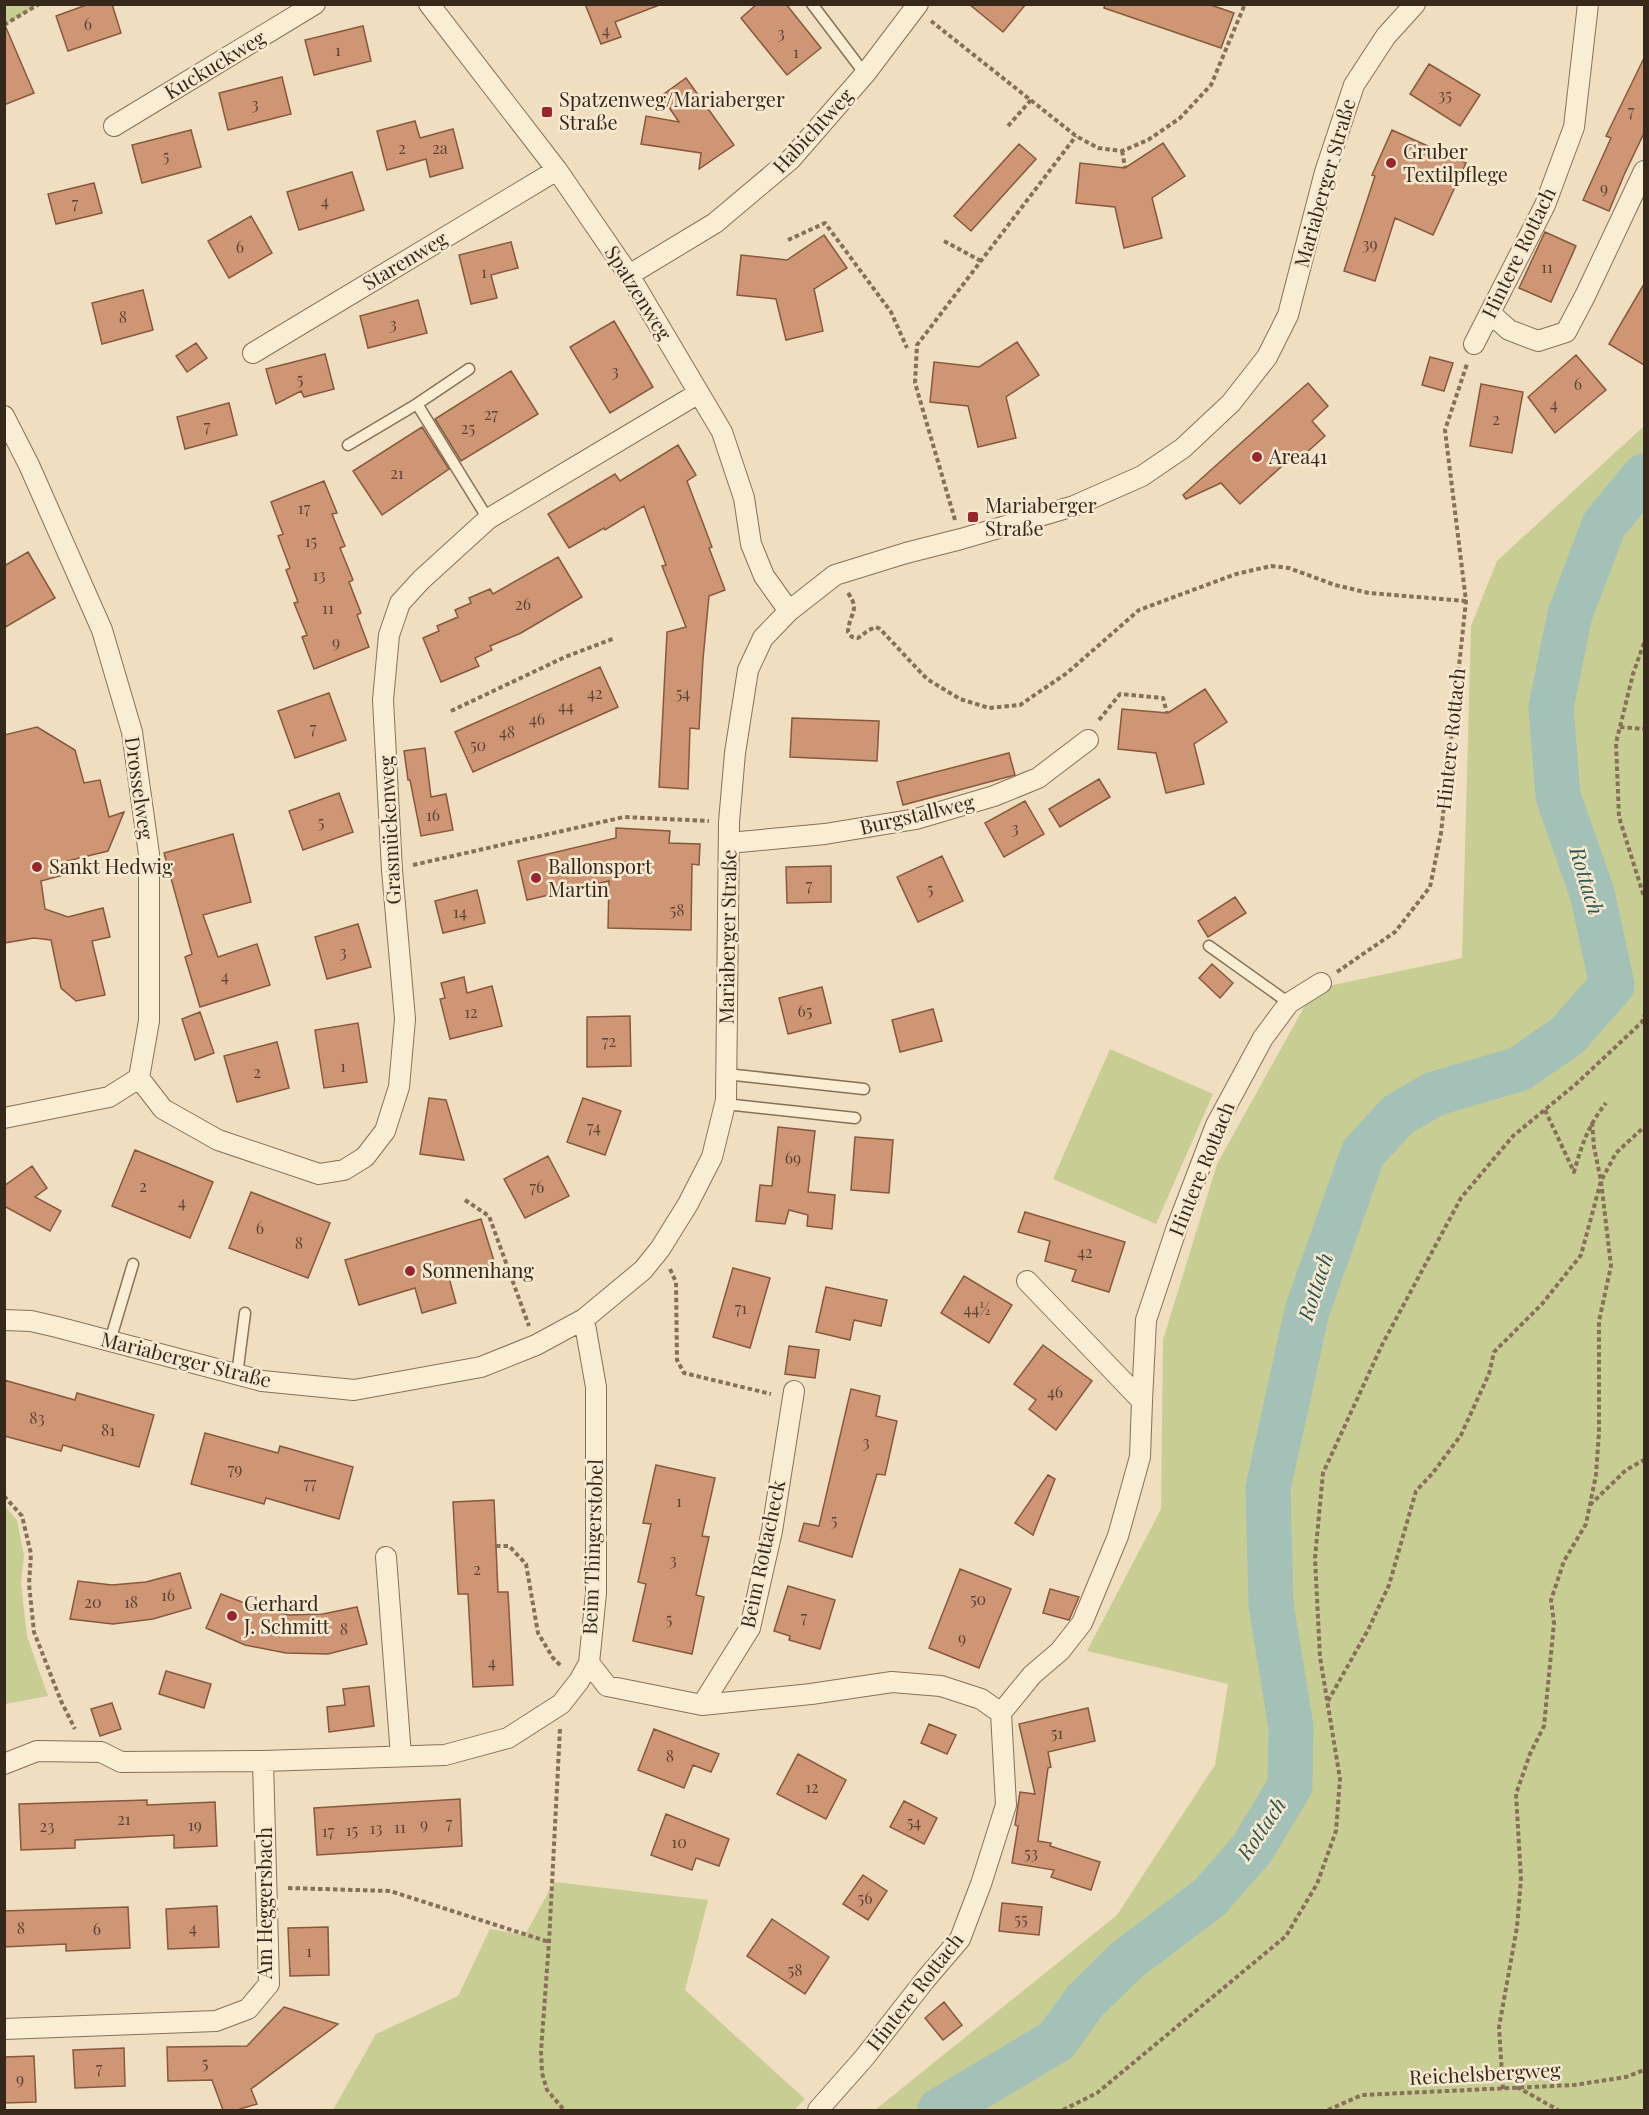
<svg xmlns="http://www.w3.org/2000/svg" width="1649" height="2115" viewBox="0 0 1649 2115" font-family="'Playfair Display',serif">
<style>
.green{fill:#c8cd94}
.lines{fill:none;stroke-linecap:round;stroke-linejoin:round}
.river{stroke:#a3c1b7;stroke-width:45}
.building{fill:#ce9675;stroke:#88583d;stroke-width:1.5}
.lane-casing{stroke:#887058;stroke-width:13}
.street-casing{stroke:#887058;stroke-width:22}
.path{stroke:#887058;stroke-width:4;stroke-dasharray:4.5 3;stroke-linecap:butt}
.lane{stroke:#f9edd3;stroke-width:10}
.street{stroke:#f9edd3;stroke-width:20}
.poi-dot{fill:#98262c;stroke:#f6e9d0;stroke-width:2}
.labels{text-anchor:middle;stroke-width:5;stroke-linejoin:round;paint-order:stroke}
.number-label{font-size:16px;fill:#5d4432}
.street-label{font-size:20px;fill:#37281c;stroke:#f6e9d0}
.poi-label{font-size:20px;fill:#37281c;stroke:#f6e9d0;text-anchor:start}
.water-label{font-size:21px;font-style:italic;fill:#2b5753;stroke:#f6e9d0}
</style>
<rect width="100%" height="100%" fill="#efdfc0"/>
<!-- green -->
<path class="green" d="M5,5H38L5,25Z
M1644,426V2110H875L1117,1915L1215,1765L1228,1684L1087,1651L1161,1509L1163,1340L1217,1164L1314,989L1462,958L1471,626L1497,561Z
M1110,1049L1213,1094L1156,1224L1053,1179Z
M4,1505L17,1520L24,1556L21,1583L27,1636L48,1696L5,1704Z
M554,1882L708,1900L685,1990L805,2099L794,2110H333L376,2034L458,1996L490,1929L525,1935Z"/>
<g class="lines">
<!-- river -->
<path class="river" d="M940,2110L1056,2041L1086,2000L1127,1960L1210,1897L1252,1849L1290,1786L1291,1727L1271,1605L1268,1488L1307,1311L1363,1153L1398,1115L1434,1094L1519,1069L1567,1036L1612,985L1592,893L1558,796L1551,707L1570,614L1604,525L1644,476"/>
</g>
<!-- building -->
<path class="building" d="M89,4H112L121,33L68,51L56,16Z
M585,4H657V6L615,22L621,37L601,44Z
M757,4H786L821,48L787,75L741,18Z
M969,4H1026L1003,32Z
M1105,4H1208L1234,13L1221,48L1104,8Z
M4,23L34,93L4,105Z
M363,26L371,61L314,75L305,40Z
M1644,58V133L1624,175L1609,211L1583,200L1611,138L1606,136Z
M1429,64L1480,95L1460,126L1410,94Z
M282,77L291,114L228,130L219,93Z
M686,78L734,145L699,169L701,153L641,144L646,116L679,122L661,96Z
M415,121L420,138L453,129L463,168L430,177L426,159L387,170L377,131Z
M191,130L201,167L142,183L132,145Z
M1392,130L1466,163L1433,235L1395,218L1375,281L1344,271L1375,176L1372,175Z
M1163,143L1185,176L1152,198L1162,238L1124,248L1115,207L1076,203L1080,163L1125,168Z
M1019,144L1036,159L971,231L954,216Z
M352,172L364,210L299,230L287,192Z
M94,183L102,213L56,224L48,194Z
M251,216L272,253L229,278L208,241Z
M1545,232L1576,246L1551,302L1519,288Z
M824,235L847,268L814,289L823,331L786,340L776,299L737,295L741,255L787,260Z
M511,242L518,268L491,275L497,298L471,304L459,255Z
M1644,284V365L1609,344Z
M143,290L153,330L102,344L92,303Z
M418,300L427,333L368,348L360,316Z
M614,321L653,387L610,413L570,347Z
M1017,342L1039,375L1006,397L1016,438L978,447L968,406L930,402L934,362L979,367Z
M196,343L207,358L187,372L176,356Z
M325,354L334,389L304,397L301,391L276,404L266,369Z
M1576,355L1606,390L1555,433L1528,397Z
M1430,357L1453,363L1444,391L1422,385Z
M511,371L538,414L461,461L435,419Z
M1308,383L1328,406L1312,421L1325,436L1296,462L1292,457L1240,504L1221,483L1186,499L1183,495Z
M1481,384L1523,392L1512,453L1470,446Z
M229,403L237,435L185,449L177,417Z
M422,427L449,469L382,515L353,471Z
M678,445L696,475L687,481L712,547L709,548L725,590L709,596L703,659L699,729L690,728L688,789L659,787L667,632L686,627L662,566L666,565L644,506L605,530L604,528L569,548L548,514L615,474L620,481Z
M324,481L337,513L332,514L345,546L340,548L353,580L349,582L361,613L357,615L369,647L314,669L302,637L307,635L294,603L298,602L286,570L290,568L278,536L283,534L271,502Z
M28,552L55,598L4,628V566Z
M558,557L582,597L521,633L490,646L492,650L475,658L479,666L441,682L423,638L439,631L437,626L458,617L455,610L471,603L469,598L490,589L493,594Z
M600,667L618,707L473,772L455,732Z
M1205,689L1227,722L1194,744L1204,784L1166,793L1156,753L1118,749L1122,709L1168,713Z
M329,693L346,740L295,758L278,711Z
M792,718L879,721L877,761L790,757Z
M37,727L75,750L84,783L100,780L109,817L124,812L108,851L67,861L71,873L41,881L45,909L68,917L103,908L110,937L92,941L105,995L76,1001L61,988L51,940L34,938L4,943V735Z
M425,748L431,797L446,794L453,830L421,836L410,780H408L404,751Z
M1009,753L1015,775L903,805L897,782Z
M1099,779L1110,797L1060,827L1049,809Z
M339,793L353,832L303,850L289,811Z
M1025,801L1044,834L1004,857L985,823Z
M616,828L670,831L669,843L700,844L699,865L692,864L691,930L608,928L609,881L527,900L518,861L616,838Z
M233,834L251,902L203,915L218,957L257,944L270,985L200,1007L185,957L192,954L164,853Z
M942,856L963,901L918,922L897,877Z
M831,866V902L787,903L786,867Z
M477,890L485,923L443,933L435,901Z
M1235,897L1246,913L1208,937L1198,921Z
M358,924L371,967L327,979L315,937Z
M1212,964L1233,983L1220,998L1199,978Z
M464,977L467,993L492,986L502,1026L450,1039L440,999L445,998L441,983Z
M822,987L831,1023L788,1034L779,998Z
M933,1009L942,1041L900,1052L892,1020Z
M200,1012L214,1053L195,1060L182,1019Z
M630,1016L631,1066L587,1067V1017Z
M358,1023L367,1082L324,1088L315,1030Z
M277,1042L289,1088L237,1102L224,1056Z
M429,1098L446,1100L464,1160L420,1154Z
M583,1098L621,1111L605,1155L567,1142Z
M778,1127L815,1131L808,1192L835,1195L832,1229L807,1226L808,1215L789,1210L785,1224L756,1221L760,1185L772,1186Z
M855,1137L893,1140L889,1193L851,1190Z
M135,1150L213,1182L190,1238L112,1206Z
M548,1156L569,1196L525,1218L504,1179Z
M32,1166L47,1188L35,1197L61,1211L50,1231L4,1206V1186Z
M251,1192L330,1223L308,1278L229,1248Z
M1025,1212L1125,1242L1109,1292L1072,1281L1076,1270L1045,1261L1050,1241L1018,1232Z
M481,1219L495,1264L449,1278L456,1303L422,1313L415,1288L359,1305L345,1260Z
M733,1268L770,1278L750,1348L713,1337Z
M964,1276L1012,1305L989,1343L941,1313Z
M826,1287L887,1300L881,1326L854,1320L850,1340L816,1332Z
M1043,1345L1092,1381L1056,1430L1029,1409L1036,1400L1014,1384Z
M789,1346L819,1350L815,1378L785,1374Z
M4,1380L75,1400L77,1393L154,1415L139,1467L63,1445L61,1451L4,1436Z
M851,1389L880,1396L876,1416L897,1421L885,1475L877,1474L852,1557L799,1541L804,1523L819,1526Z
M205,1433L278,1453L280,1446L353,1467L339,1519L266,1498L264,1504L191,1484Z
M656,1465L715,1478L702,1536L709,1537L696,1595L704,1597L692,1654L633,1641L646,1584L638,1582L651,1524L643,1523Z
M1048,1475L1055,1479L1033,1535L1015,1523Z
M494,1500L498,1592H508L513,1685L473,1687L468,1594H458L453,1502Z
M960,1569L1011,1589L979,1668L929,1648Z
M180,1573L191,1608L153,1619L113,1624L70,1619L78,1581L112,1585L146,1582Z
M788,1586L835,1600L820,1649L789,1640L790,1636L774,1631Z
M1050,1589L1079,1597L1069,1620L1043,1613Z
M221,1594L255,1607L289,1615L323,1614L357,1607L367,1644L328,1654L286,1653L245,1645L206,1628Z
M166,1671L211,1684L204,1708L159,1694Z
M369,1686L374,1726L329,1732L327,1707L345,1705L343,1689Z
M112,1703L121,1729L100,1736L91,1709Z
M1088,1708L1095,1741L1048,1752L1051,1767L1048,1768L1038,1841L1051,1843L1050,1846L1100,1862L1091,1890L1051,1877L1054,1870L1012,1863L1018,1826L1015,1825L1020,1792L1035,1794L1019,1724Z
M929,1724L956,1735L947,1754L921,1743Z
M654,1729L719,1754L711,1772L693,1765L684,1788L638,1770Z
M798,1754L846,1780L826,1819L777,1794Z
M460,1799L462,1846L317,1855L314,1808Z
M147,1800V1805L215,1802L217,1846L174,1848V1835L75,1840V1848L21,1850L19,1804Z
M904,1801L937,1818L924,1844L890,1827Z
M666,1814L729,1839L719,1866L696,1858L692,1870L651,1855Z
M863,1875L887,1891L868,1920L843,1904Z
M1002,1903L1042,1907L1039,1935L999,1931Z
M217,1906L219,1947L168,1949L166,1909Z
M128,1907L130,1948L66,1951V1944L4,1947V1911Z
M772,1919L829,1957L805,1994L747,1956Z
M328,1927L329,1975L290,1976L288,1928Z
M944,2002L962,2025L943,2040L925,2018Z
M284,2007L338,2024L251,2089L257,2104L237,2110H223L212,2080L168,2081L167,2047L247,2046Z
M124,2048L125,2086L75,2088L73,2050Z
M34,2056L36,2102L4,2103V2057Z"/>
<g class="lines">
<defs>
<path id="lane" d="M812,4L865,74
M417,404L488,519
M348,445L417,404L469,369
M1209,946L1289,1003
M726,1074L864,1089
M725,1104L855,1118
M110,1341L133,1264
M237,1375L245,1313"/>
<path id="street" d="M429,4L557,170L629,275L722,432L744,498L751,544L764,576L789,611
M114,126L315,4
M629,275L715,223L791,159L865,74L918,4
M1490,313L1509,330L1538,341L1566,332L1585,296L1644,171
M1474,344L1545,205L1574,127L1588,4
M253,353L557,170
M4,416L29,465L102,630L132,732L149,854V1021L139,1078L109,1097L4,1118
M729,843L825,834L916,819L994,796L1038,778L1088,740
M139,1078L163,1109L218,1140L319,1174L344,1170L365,1157L385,1131L399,1087L405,1019L392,870L383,700L389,635L400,603L421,580L488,519L699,393
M4,1320L31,1321L57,1327L262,1381L354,1390L481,1367L536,1345L584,1319L643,1270L660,1249L688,1204L712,1157L726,1100L729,822L735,753L748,670L763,638L789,611L835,575L906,553L961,539L1074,506L1142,476L1183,448L1231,403L1267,357L1288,315L1325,172L1354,85L1386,36L1415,4
M1142,1401L1146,1320L1177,1227L1216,1125L1263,1038L1289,1003L1321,983
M386,1557L401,1756
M589,1663L607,1686L702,1705L811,1694L892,1682L941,1686L981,1699L1001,1713
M702,1705L750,1628L772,1531L794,1391
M4,1764L37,1751L101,1752L121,1762L263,1761L445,1755L508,1738L561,1704L579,1681L589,1663L596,1593V1387L584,1319
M4,2029L216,2021L248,2009L269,1984L263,1761
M818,2110L864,2058L925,1980L960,1939L981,1884L1006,1805L1001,1713L1032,1675L1060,1651L1082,1623L1118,1536L1140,1457L1142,1401L1027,1281"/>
</defs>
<!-- lane casing -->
<use href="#lane" class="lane-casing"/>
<!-- street casing -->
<use href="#street" class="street-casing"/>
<!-- path -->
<path class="path" d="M931,21L1076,136L1098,148L1122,151L1148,140L1180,118L1211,85L1245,4
M4,25L39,4
M1008,126L1031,100
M1122,151L1125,167
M788,240L825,223L891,312L907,348
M944,241L981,261
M955,520L915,383L917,345L1076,136
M848,593C861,611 849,613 848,632L852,637L858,638L869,630L876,627L880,629L927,679L960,699L989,708L1020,705L1067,673L1139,610L1236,574L1271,566L1289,568L1335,585L1369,593L1466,601
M1644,643L1633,674L1616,743L1619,817L1644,897
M451,711L565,657L615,638
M1099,720L1120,694L1163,698L1167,713
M1620,727L1644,729
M413,865L624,817L709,821
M1337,972L1395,932L1430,887L1441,833L1466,601L1445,430L1467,364
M1545,1110L1574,1172C1582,1144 1588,1126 1606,1103
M465,1200L489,1216L529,1326
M670,1269L676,1282L677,1360L684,1373L771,1394
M4,1496L22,1516L31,1554L29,1584L34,1632L61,1701L75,1729
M1590,1505L1626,1470L1644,1460
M496,1546H509L526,1564L538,1633L553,1658L562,1667
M1328,1701L1368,1630L1389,1585L1416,1491L1432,1474L1461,1435L1489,1374L1494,1352L1542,1304L1581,1255L1601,1181L1616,1153L1644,1127
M560,1729L549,1942L541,2051L542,2073L547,2090L564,2110
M288,1888L390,1891L549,1942
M1517,2087L1558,2110
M1503,2089L1499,2027L1517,1927L1521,1879L1516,1794L1530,1754L1544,1726L1554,1623L1551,1600L1564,1561L1586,1524L1596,1475L1599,1432V1321L1611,1266L1601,1181L1594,1147L1592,1121
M1063,2110L1097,2093L1286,1936L1317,1884L1336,1831L1340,1779L1320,1657L1315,1558L1323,1473L1382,1345L1461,1198L1513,1136L1576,1084L1642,1022L1644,1016
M1328,2110L1362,2095L1574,2085L1626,2077L1644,2070"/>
<!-- lane -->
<use href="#lane" class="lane"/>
<!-- street -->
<use href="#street" class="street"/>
</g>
<!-- markers -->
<g class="poi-dot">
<rect x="541" y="106" width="12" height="12" rx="3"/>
<circle cx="1391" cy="163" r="6"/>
<circle cx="1257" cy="457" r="6"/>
<rect x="967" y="511" width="12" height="12" rx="3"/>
<circle cx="37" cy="867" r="6"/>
<circle cx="536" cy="878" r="6"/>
<circle cx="410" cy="1271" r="6"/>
<circle cx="232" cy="1616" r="6"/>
</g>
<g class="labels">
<!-- number labels -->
<g class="number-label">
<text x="88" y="30">6</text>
<text x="606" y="36">4</text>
<text x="781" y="39">3</text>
<text x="338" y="56">1</text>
<text x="796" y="58">1</text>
<text x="1445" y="101">35</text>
<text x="255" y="110">3</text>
<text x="1631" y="117">7</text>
<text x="402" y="154">2</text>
<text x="440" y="154">2a</text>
<text x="166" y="162">5</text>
<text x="1604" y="194">9</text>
<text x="325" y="207">4</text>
<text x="75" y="209">7</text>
<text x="1370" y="250">39</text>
<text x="240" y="253">6</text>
<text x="1547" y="273">11</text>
<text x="484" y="278">1</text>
<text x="123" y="323">8</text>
<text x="393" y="330">3</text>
<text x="615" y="377">3</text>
<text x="300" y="385">5</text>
<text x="1578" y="390">6</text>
<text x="1554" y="410">4</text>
<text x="491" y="420">27</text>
<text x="1496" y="425">2</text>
<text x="207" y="432">7</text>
<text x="468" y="434">25</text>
<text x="397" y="479">21</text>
<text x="304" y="514">17</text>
<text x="311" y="547">15</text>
<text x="319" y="581">13</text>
<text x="523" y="610">26</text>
<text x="328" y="614">11</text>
<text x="336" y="648">9</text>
<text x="595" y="699">42</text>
<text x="683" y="699">54</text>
<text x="566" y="712">44</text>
<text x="537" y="725">46</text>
<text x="313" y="734">7</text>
<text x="507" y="738">48</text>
<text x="478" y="751">50</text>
<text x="433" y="821">16</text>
<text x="321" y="828">5</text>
<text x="1015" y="834">3</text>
<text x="809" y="891">7</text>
<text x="930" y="895">5</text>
<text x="677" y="916">58</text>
<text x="460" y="918">14</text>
<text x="343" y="958">3</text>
<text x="225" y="982">4</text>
<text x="805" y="1017">65</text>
<text x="471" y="1018">12</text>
<text x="609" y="1047">72</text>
<text x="343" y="1072">1</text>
<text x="257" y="1078">2</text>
<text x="594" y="1133">74</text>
<text x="793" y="1164">69</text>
<text x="143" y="1192">2</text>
<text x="537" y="1193">76</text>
<text x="182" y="1208">4</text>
<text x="260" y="1234">6</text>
<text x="299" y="1249">8</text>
<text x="1085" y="1258">42</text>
<text x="741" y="1314">71</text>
<text x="977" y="1315">44½</text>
<text x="1055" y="1398">46</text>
<text x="37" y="1424">83</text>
<text x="108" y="1436">81</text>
<text x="866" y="1448">3</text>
<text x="235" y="1475">79</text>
<text x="310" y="1489">77</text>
<text x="679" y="1507">1</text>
<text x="834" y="1526">5</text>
<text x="673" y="1566">3</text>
<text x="477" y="1575">2</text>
<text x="168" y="1601">16</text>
<text x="978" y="1605">50</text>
<text x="93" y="1608">20</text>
<text x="131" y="1608">18</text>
<text x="804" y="1623">7</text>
<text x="669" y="1625">5</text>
<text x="344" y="1635">8</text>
<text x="962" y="1644">9</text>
<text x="492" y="1668">4</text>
<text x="1057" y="1739">51</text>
<text x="670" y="1762">8</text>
<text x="812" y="1793">12</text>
<text x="124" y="1825">21</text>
<text x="914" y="1828">54</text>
<text x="449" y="1829">7</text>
<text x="424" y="1830">9</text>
<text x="195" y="1831">19</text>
<text x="47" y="1832">23</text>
<text x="400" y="1833">11</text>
<text x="376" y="1834">13</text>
<text x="352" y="1836">15</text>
<text x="328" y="1837">17</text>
<text x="679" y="1848">10</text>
<text x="1031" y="1859">53</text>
<text x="865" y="1904">56</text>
<text x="1021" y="1925">55</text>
<text x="21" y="1934">8</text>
<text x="193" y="1934">4</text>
<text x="97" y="1935">6</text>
<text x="309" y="1957">1</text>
<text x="795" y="1976">58</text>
<text x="205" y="2069">5</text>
<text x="99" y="2074">7</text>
<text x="20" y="2085">9</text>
</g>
<!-- street labels -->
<g class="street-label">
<text transform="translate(215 65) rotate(-31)" y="7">Kuckuckweg</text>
<text transform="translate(813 131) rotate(-47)" y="7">Habichtweg</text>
<text transform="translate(1325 183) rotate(-74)" y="7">Mariaberger Straße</text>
<text transform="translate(1519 253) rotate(-64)" y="7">Hintere Rottach</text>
<text transform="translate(405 261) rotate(-31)" y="7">Starenweg</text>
<text transform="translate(638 293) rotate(58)" y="7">Spatzenweg</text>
<text transform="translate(1451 739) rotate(-84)" y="7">Hintere Rottach</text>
<text transform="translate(139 788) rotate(82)" y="7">Drosselweg</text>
<text transform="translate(917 815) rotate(-13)" y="7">Burgstallweg</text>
<text transform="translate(390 830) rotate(-93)" y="7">Grasmückenweg</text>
<text transform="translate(728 937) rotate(-89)" y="7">Mariaberger Straße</text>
<text transform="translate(1202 1169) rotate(-68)" y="7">Hintere Rottach</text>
<text transform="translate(186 1360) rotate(14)" y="7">Mariaberger Straße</text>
<text transform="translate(593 1547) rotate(-88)" y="7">Beim Thingerstobel</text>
<text transform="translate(763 1554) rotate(-78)" y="7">Beim Rottacheck</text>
<text transform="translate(265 1903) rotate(-90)" y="7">Am Heggersbach</text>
<text transform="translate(915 1992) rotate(-52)" y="7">Hintere Rottach</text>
<text transform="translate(1485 2074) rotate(-3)" y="7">Reichelsbergweg</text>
</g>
<!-- poi labels -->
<g class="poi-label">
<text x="559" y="107">Spatzenweg/Mariaberger<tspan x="559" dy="23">Straße</tspan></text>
<text x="1403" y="159">Gruber<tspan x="1403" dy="23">Textilpflege</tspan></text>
<text x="1269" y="464">Area41</text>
<text x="985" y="513">Mariaberger<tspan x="985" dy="23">Straße</tspan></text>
<text x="49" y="874">Sankt Hedwig</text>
<text x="548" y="874">Ballonsport<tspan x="548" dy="23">Martin</tspan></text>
<text x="422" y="1278">Sonnenhang</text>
<text x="244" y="1611">Gerhard<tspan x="244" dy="23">J. Schmitt</tspan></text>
</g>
<!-- water labels -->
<g class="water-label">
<text transform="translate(1586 881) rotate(73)" y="7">Rottach</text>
<text transform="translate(1316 1287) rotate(-72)" y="7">Rottach</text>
<text transform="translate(1262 1829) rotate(-56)" y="7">Rottach</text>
</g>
</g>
<!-- border -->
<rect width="1649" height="2115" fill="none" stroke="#37281c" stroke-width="12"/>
</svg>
